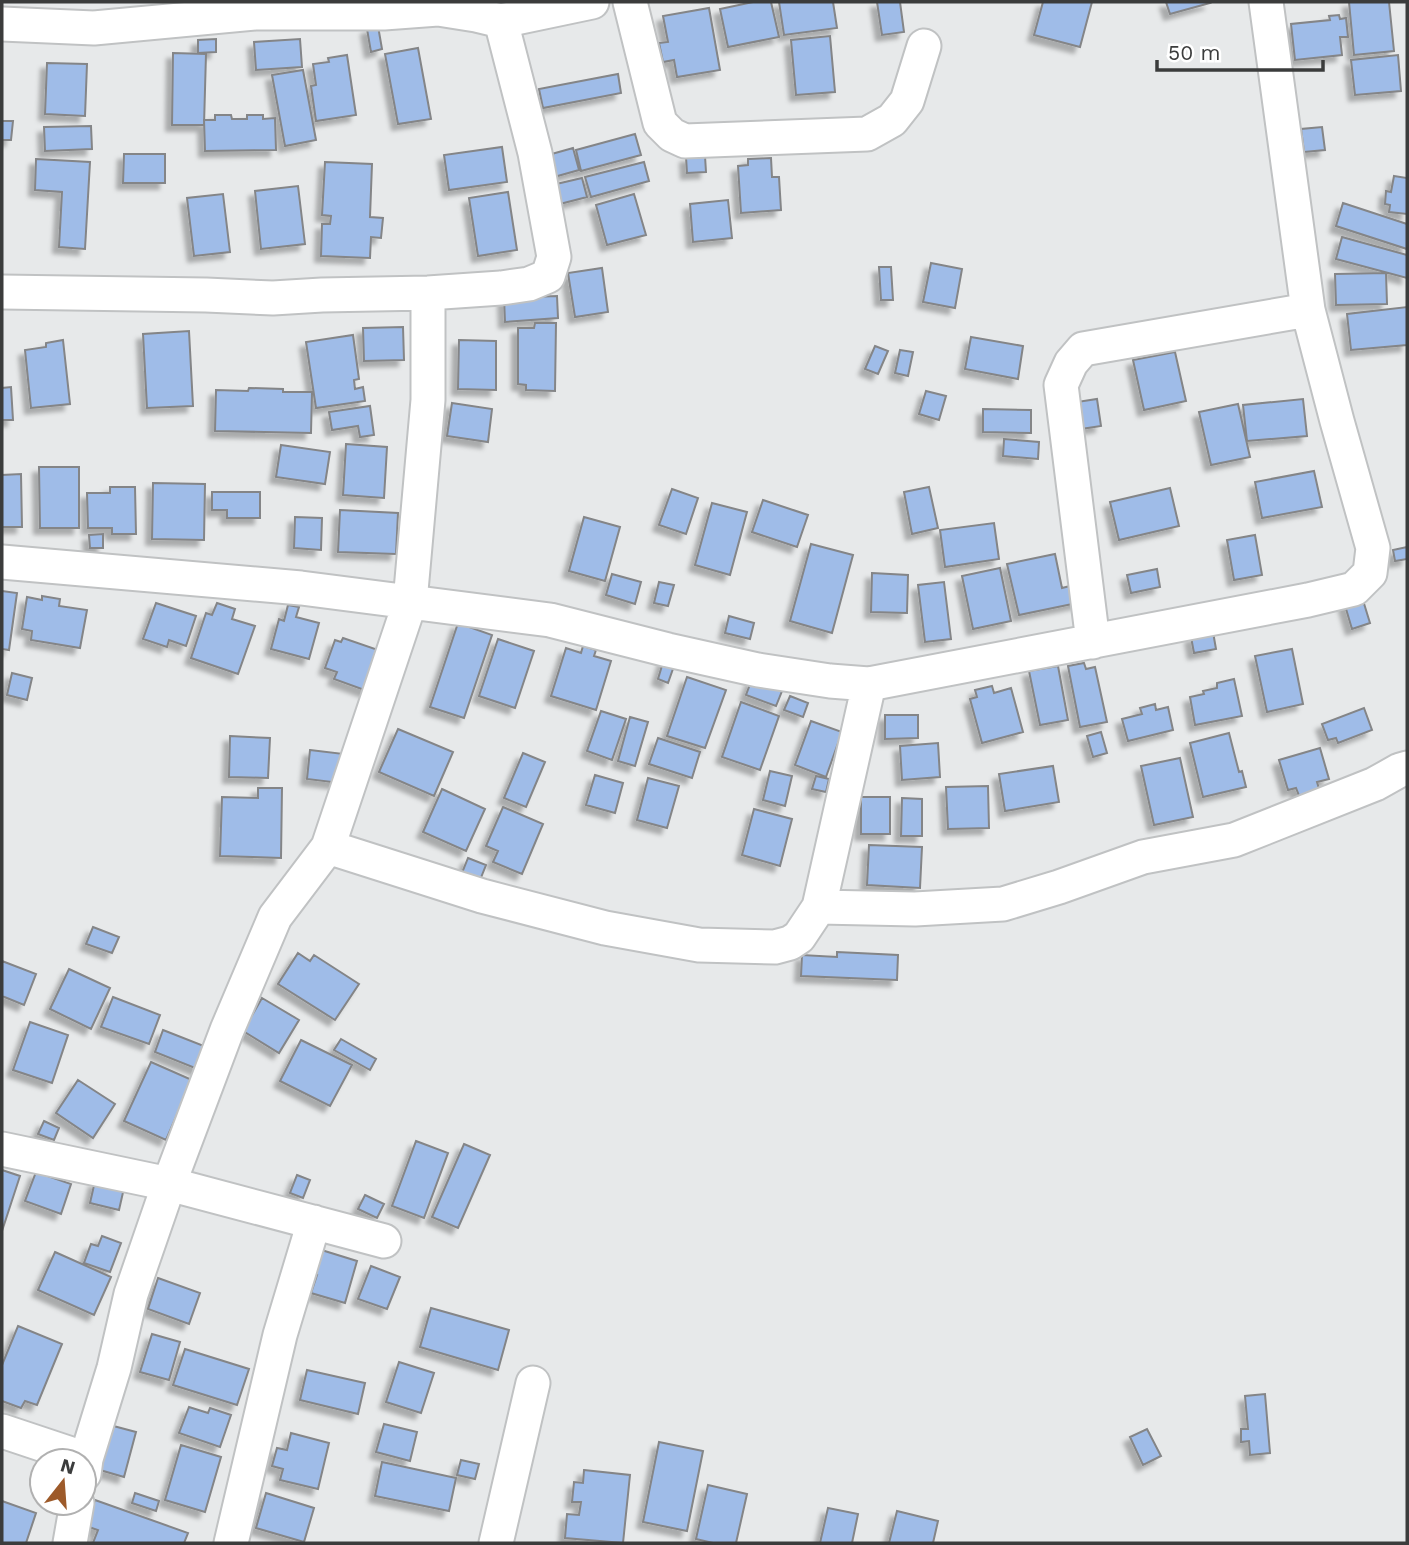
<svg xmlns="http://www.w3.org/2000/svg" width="1409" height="1545" viewBox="0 0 1409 1545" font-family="'Work Sans',sans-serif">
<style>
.building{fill:#9fbce8;stroke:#848587;stroke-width:2;filter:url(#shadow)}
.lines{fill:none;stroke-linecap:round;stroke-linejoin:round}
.minor-casing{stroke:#c0c2c3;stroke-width:37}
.minor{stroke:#fff;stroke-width:33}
</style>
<defs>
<filter id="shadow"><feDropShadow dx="-6" dy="6" stdDeviation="2" flood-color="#0004"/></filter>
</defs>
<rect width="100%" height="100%" fill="#e7e9ea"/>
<!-- building -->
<path class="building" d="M753,2H771L779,37L728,47L720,9Z
M779,2H833L837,28L784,35Z
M877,2H900L904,32L882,35Z
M1043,2H1092L1080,47L1034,35Z
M1166,2H1209L1210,3L1170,14Z
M1349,2H1389L1394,51L1354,55Z
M709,8L720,70L677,77L674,60L663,62L659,43L668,42L663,16Z
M1339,15L1340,19L1346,18L1348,37H1340L1342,55L1295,60L1291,24L1330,20L1329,16Z
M378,26L382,49L371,52L367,29Z
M830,36L835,92L796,95L791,40Z
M216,39V52L198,53V40Z
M300,39L302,67L256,70L254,42Z
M418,48L431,119L398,124L385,54Z
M173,53L206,54L204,125H172Z
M347,55L356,115L316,121L311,86L316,85L313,64L329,62L328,58Z
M1398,55L1401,91L1355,95L1351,60Z
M47,63L87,64L85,116L45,114Z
M303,70L316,140L285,146L272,75Z
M618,74L621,93L543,108L539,89Z
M215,115H231L232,119H247V115H263V119L275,118L276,150L205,151L204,120H215Z
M2,121H13L11,140H2Z
M91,126L92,149L45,151L44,127Z
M1322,127L1325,150L1304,152L1301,129Z
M635,134L641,155L581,171L576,150Z
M502,147L507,182L449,190L444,155Z
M573,148L579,170L547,179L541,157Z
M124,154H165V183H123Z
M705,156L706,172L687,173L686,157Z
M771,158L772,177H779L781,210L741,213L738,166L748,165V159Z
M36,159L90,162L85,249L59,247L62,192L35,190Z
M325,162L372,164L370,217L383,218L381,238L371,237L370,258L321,256L322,224H330L331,216L322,215Z
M644,162L649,181L591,197L585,177Z
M1394,176L1407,178V214L1389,212L1390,205L1385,204L1386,191L1391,192Z
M582,178L587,197L556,205L552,185Z
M298,186L305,244L261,249L255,191Z
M508,192L517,250L478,256L469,198Z
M223,194L230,252L194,256L187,198Z
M634,194L646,235L607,245L596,205Z
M728,200L732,238L693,242L690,204Z
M1343,203L1407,224V249L1336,226Z
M1342,237L1407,255V278L1336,259Z
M931,263L962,269L955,308L923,302Z
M879,267H891L893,300H881Z
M602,268L608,312L575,317L568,273Z
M1386,273L1387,304L1336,305L1335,274Z
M557,296L558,318L505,322L504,298Z
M1407,307V345L1351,350L1347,314Z
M535,323H556L555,391L526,390V385L518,384V328H534Z
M403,327L404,360L364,361L363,328Z
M189,331L193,406L147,408L143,334Z
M353,335L359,379L354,380L355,389L363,387L365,401L316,408L306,342Z
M971,337L1023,346L1018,379L965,369Z
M63,340L70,404L31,408L25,350L46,347V343Z
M459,340L496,341V390L458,389Z
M875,346L888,351L878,374L865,369Z
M900,350L913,352L908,376L895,373Z
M1175,352L1186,401L1144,410L1133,360Z
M11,387L13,420H2V388Z
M249,388L283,389V392H312L311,433L215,431L216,390L248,391Z
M926,391L946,396L939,420L919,414Z
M1097,399L1101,426L1081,429L1077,402Z
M1303,399L1307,436L1247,441L1243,405Z
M452,403L492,409L488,442L447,436Z
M1238,404L1250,457L1211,465L1199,412Z
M370,406L374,435L360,437L358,426L332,430L329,412Z
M983,409L1031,410V433L983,432Z
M1004,439L1039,442L1038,459L1003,456Z
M346,444L387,447L384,498L343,495Z
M281,445L330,452L325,484L276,477Z
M39,467H79V528H40Z
M1314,471L1322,507L1262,518L1255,482Z
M21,474L22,527H2V475Z
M153,483L205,484L204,540L152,539Z
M110,487H135L136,534H112V528H88L87,493H110Z
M929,487L938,528L912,534L904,492Z
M1170,488L1179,526L1119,540L1110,502Z
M672,489L698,498L686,534L659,525Z
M212,492H260V518H227V510H212Z
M763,500L808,515L797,547L752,532Z
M712,503L747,512L730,575L695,565Z
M340,510L398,513L396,554L338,552Z
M295,517L322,518L321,550L294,548Z
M584,517L620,527L605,581L569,571Z
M994,523L999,559L945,567L940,530Z
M103,534V548H90L89,535Z
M1255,535L1262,575L1234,580L1227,540Z
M811,544L853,555L832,633L790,621Z
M1407,547V559L1395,561L1393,550Z
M1055,554L1062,588L1078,584L1082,602L1019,615L1007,564Z
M1000,568L1011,621L973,629L962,576Z
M1157,569L1160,587L1131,593L1127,575Z
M872,573L908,575L907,613L871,612Z
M612,574L641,582L635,604L606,595Z
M659,582L674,585L668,606L654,603Z
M944,582L951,639L925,642L918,585Z
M2,591L17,593L9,650L2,649Z
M42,596L60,599L59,606L87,610L80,648L31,640L32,631L22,629L27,597L42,600Z
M1362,597L1370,623L1352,629L1344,602Z
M156,603L196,616L186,646L169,640L167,647L143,639Z
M217,603L235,609L232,619L255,626L238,674L191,658L206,613L212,615Z
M288,605L299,607L296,617L319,623L309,659L271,649L279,619L284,621Z
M729,616L754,623L750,639L725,633Z
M458,623L492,635L464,718L430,707Z
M1213,632L1216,649L1194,653L1191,637Z
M343,638L384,652L370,692L334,679L337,672L325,668L335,640L341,642Z
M498,639L534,651L515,708L479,696Z
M583,646L596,650L594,656L611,661L596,710L551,696L566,648L581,653Z
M1292,649L1303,704L1267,712L1255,656Z
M664,659L675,663L668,683L658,679Z
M1084,663L1086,669L1095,667L1107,722L1080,727L1068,666Z
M1058,666L1068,720L1040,725L1029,671Z
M12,673L32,678L27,700L7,695Z
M687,677L726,690L705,748L667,736Z
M752,679L782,691L776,706L746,695Z
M1234,679L1242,716L1195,725L1190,697L1204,694L1203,691L1217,688V683Z
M992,686L994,693L1011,688L1023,732L982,743L970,699L977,697L975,690Z
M790,696L808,703L803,717L784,710Z
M741,702L779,716L760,770L722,757Z
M1155,704L1156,710L1168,707L1173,730L1128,741L1122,719L1142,714L1140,708Z
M1364,708L1372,730L1338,743L1336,738L1328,740L1322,724Z
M601,711L626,719L612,760L587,751Z
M885,715H918V738L885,739Z
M630,717L648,722L635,766L618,761Z
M811,721L842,732L826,777L795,765Z
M398,729L453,752L434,796L379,772Z
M1101,732L1107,753L1093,757L1087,736Z
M1229,733L1239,772L1242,771L1246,787L1203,797L1190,743Z
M230,736L270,738L268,778L229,777Z
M658,738L700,752L692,778L649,764Z
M938,743L940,777L902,780L900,746Z
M1320,748L1329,779L1317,782L1320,792L1300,798L1296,788L1288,790L1279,760Z
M310,750L344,754L340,783L307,779Z
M523,753L545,762L526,807L504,798Z
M1180,758L1193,817L1154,825L1141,766Z
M1053,766L1059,802L1005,811L999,774Z
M770,771L792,776L785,806L763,800Z
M595,775L623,783L615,813L586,805Z
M816,776L829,779L826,792L812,789Z
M648,778L679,786L667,828L637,820Z
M988,786L989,828L948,829L946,787Z
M258,788H282L281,858L220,856L222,797L258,798Z
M442,789L485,809L466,851L423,832Z
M861,797H890V834H861Z
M902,798L922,799V836H901Z
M503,807L543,824L522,874L493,862L498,851L486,846Z
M754,809L792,819L780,866L742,855Z
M869,845L922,847L920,888L867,885Z
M468,858L486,865L478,885L460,878Z
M93,927L119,937L112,953L86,944Z
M837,952L898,955L897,980L801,976L802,955L837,957Z
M298,953L310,961L314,955L359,984L335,1020L278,984Z
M2,961L36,974L24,1005L2,996Z
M69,969L110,988L91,1029L50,1009Z
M113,997L160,1015L149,1044L101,1027Z
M262,998L299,1020L279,1053L243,1031Z
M30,1022L68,1035L52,1083L13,1070Z
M163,1030L209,1048L200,1070L155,1052Z
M341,1039L376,1059L370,1070L334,1050Z
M301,1040L352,1065L330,1106L280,1081Z
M151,1062L192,1080L166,1140L124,1121Z
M78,1080L115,1104L93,1138L56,1113Z
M44,1121L59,1128L54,1140L38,1134Z
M416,1141L448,1153L424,1218L392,1206Z
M464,1144L490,1155L458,1228L432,1217Z
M2,1170L20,1176L2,1231Z
M36,1172L71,1184L61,1214L25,1201Z
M297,1175L310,1180L303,1198L290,1193Z
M95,1181L124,1188L119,1210L90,1203Z
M365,1195L384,1204L377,1218L358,1209Z
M102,1236L121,1243L110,1272L84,1263L91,1244L98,1246Z
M315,1248L357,1261L345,1303L311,1293L317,1275L307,1272Z
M55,1252L111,1277L94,1315L38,1290Z
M371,1266L400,1277L387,1309L358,1299Z
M158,1278L200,1293L189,1324L148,1309Z
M431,1308L509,1330L498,1370L420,1347Z
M18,1326L62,1344L37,1405L25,1401L21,1408L2,1401V1365Z
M152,1334L180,1342L169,1380L140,1372Z
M185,1349L249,1369L237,1405L173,1385Z
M399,1362L434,1373L421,1413L386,1402Z
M307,1370L365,1383L358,1414L300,1400Z
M1265,1394L1270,1453L1250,1455L1249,1441L1241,1442V1429H1248L1245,1396Z
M189,1407L208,1413L210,1408L231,1415L220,1447L179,1433Z
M106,1424L136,1432L124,1477L93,1468Z
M384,1424L417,1432L410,1461L376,1452Z
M1147,1429L1161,1456L1143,1465L1130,1437Z
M291,1433L329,1443L318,1489L280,1480L283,1469L272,1466L277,1448L287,1450Z
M659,1442L703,1451L687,1531L643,1522Z
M181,1445L221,1457L205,1512L165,1500Z
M461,1460L479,1464L475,1479L457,1475Z
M382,1462L456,1478L449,1511L375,1496Z
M584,1470L630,1475L623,1543L565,1538L567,1514L579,1515L581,1502H572L574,1482L583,1483Z
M708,1485L747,1494L736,1543H713L696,1539Z
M135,1493L159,1501L156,1511L132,1503Z
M266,1493L314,1508L304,1542L256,1528Z
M95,1500L188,1533L184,1543H93L98,1530L86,1526Z
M2,1501L36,1513L26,1543H2Z
M828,1508L858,1514L852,1543H820Z
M897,1511L938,1521L933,1543H889Z"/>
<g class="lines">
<defs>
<path id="minor" d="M630,2L660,123L672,135L685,141L867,134L892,120L907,101L924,46
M2,24L94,28L255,13H384L438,9L476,15L501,21L592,2
M2,292L206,295L273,298L322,295L428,293L501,288L529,284L548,276L554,257L535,153L501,21
M2,562L301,588L550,620L668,650L758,670L830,681L869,684L1308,600L1354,589L1370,573L1373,548L1337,421L1308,310L1266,2
M1093,642L1061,385L1071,363L1083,349L1308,310
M328,847L482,896L605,928L699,945L775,947L790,943L799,937L819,907L915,909L1003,904L1059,887L1143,857L1234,840L1375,784L1400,770L1407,768
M819,907L869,684
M2,1149L169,1184L384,1241
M2,1431L86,1459
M84,1474L86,1459L114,1368L131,1294L169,1184L227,1030L275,917L328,847L410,602L428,400V293
M70,1543L77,1503
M231,1543L280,1335L314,1222
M496,1543L533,1383"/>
</defs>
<!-- minor casing -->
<use href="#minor" class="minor-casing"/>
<!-- minor -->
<use href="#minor" class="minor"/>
</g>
<!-- border -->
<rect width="1409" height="1545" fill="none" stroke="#3b3c3c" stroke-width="7"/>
<!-- north arrow -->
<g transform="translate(63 1482) rotate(17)"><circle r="33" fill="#ffffff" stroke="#b1b1b1" stroke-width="2"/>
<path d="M0-5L12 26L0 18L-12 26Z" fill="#9d5a2a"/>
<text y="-10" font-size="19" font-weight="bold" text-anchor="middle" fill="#3b3c3c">N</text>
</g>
<!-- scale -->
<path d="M1157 60v10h166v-10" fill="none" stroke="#3b3c3c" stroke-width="3.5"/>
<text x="1168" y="60" font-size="21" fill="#3b3c3c" stroke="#ffffff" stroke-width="5" paint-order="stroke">50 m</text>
</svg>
